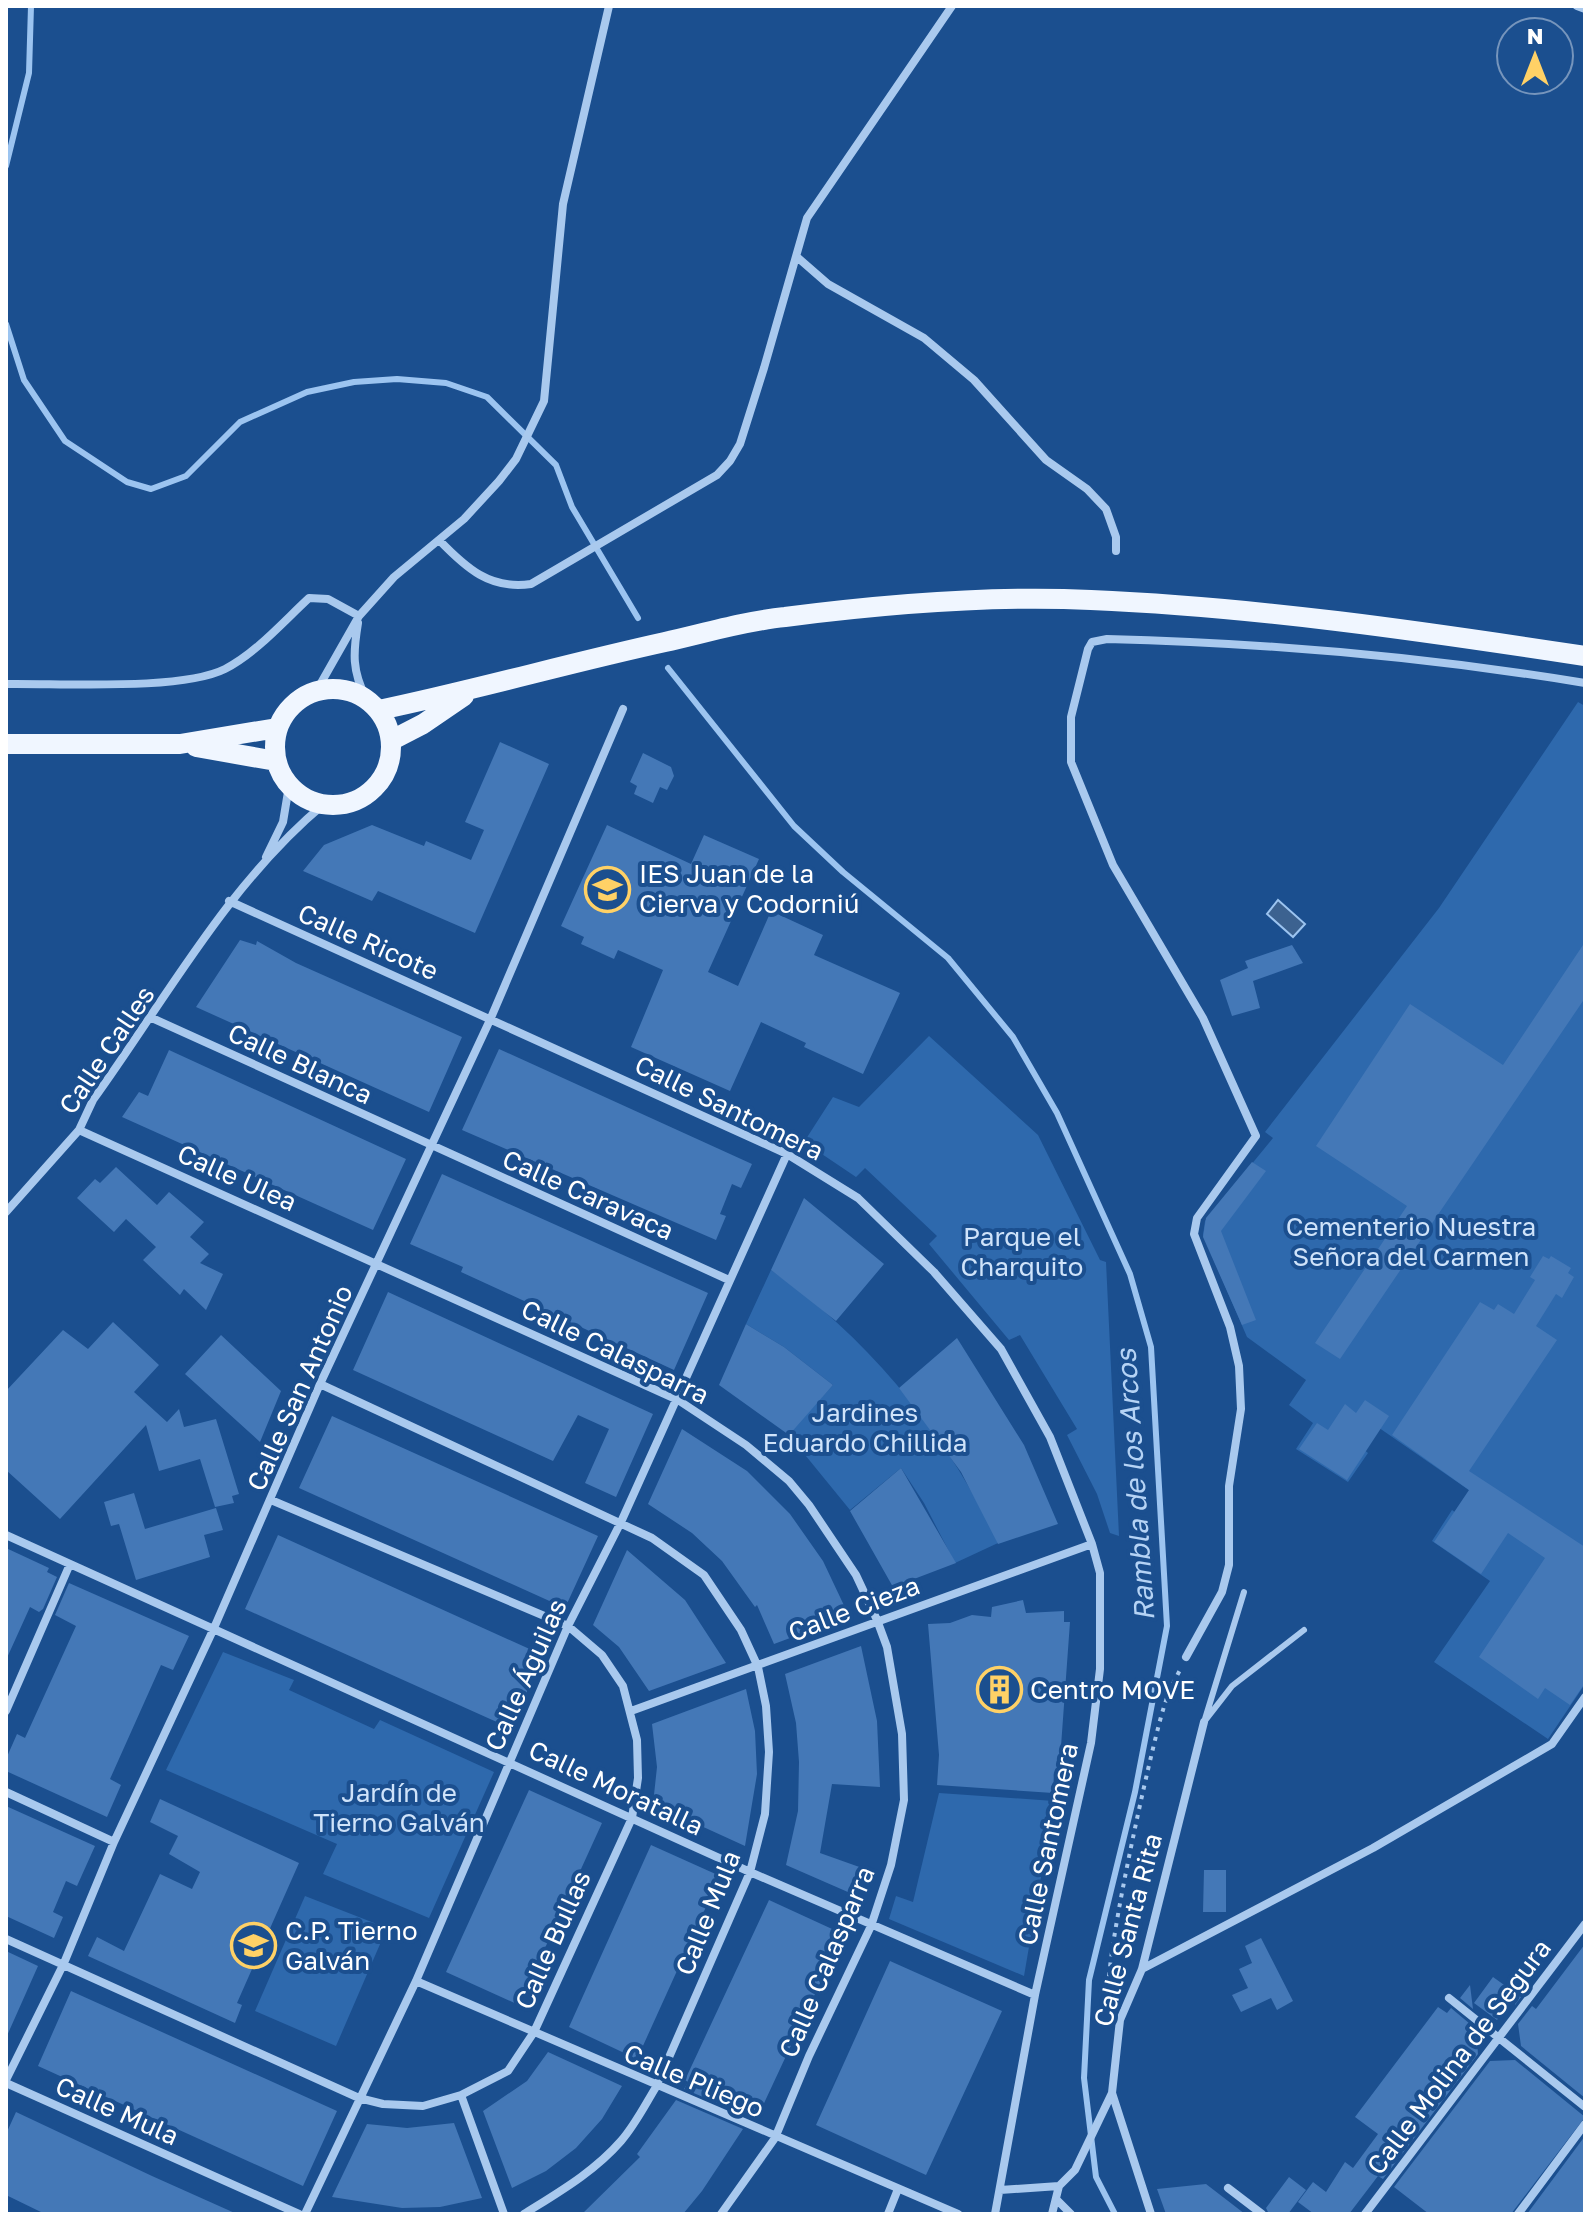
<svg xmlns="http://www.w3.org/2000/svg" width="1591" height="2220" viewBox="0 0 1591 2220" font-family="'Golos Text',sans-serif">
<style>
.green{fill:#2e69ad}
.water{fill:#3c6290;stroke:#9cc4f0;stroke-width:2}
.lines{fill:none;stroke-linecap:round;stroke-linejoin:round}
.stream{stroke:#9cc4f0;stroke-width:6}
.building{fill:#4478b7}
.path{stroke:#a9c9ee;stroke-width:4;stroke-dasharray:4 6;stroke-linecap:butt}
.lane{stroke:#a9c9ee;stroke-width:6}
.street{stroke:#a9c9ee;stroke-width:8}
.primary{stroke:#f0f6ff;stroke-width:20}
.labels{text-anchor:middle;stroke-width:8;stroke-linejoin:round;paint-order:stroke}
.poi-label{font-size:26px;fill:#fff;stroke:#1b4f8f;text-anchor:start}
.street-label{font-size:26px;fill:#fff;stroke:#1b4f8f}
.park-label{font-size:26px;fill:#cfe3fa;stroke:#1b4f8f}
.water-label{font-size:28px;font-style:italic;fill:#b5d3f5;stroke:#1b4f8f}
</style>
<rect width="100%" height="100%" fill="#1b4f8f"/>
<!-- green -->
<path class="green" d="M1578,702L1585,706V1684L1548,1739L1434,1662L1490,1581L1432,1541L1452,1510L1462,1517L1476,1495L1372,1423L1357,1444L1368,1453L1348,1482L1296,1449L1313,1423L1289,1405L1306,1380L1247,1337L1203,1235L1205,1221L1273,1138L1265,1132L1439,908Z
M929,1036L1038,1135L1100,1260L1106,1262L1119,1536L1110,1533L1097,1494L1067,1435L1077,1429L1020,1335L1009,1340L929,1244L937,1236L865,1168L856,1177L804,1142L833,1097L859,1107Z
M771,1270C869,1338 948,1435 998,1543L955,1563L924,1503L901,1468L850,1510L788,1434L833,1385L784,1347L746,1324Z
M223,1652L294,1680L289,1690L374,1729L380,1720L494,1772L429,1918L323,1874L337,1844L166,1770Z
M939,1793L1054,1801L1024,1976L889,1919L896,1896L913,1902Z
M305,1896L387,1928L336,2046L255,2011Z"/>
<!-- water -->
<path class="water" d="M1278,900L1305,924L1293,937L1267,914Z"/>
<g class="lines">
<!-- stream -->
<path class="stream" d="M6,166L29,73L31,6
M6,324L24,380L65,441L127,482L151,489L186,476L240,422L307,392L354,382L397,379L446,383L487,397L556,465L572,507L638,618
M668,668L794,826L843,872L948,958L1013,1037L1057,1113L1130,1274L1151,1347L1167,1626L1135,1792L1089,1980L1084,2078L1096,2177L1115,2214"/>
</g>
<!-- building -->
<path class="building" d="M500,742L549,764L475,933L378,891L372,901L303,871L324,845L372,825L424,846L426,841L471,860L484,830L465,822Z
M643,753L671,767L674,776L667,790L660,787L653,803L634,794L637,786L630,782Z
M607,825L691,864L704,835L759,859L708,972L738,986L771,911L823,935L814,955L900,993L863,1074L804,1047L806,1043L761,1022L730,1091L631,1047L663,970L618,950L614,959L581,944L584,937L561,926Z
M240,940L256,945L257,941L296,963L462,1037L429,1112L196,1007Z
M1585,942V998L1340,1359L1315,1343L1407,1206L1316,1146L1410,1004L1503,1065Z
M1292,945L1303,963L1253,981L1260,1008L1232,1016L1220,980L1248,968L1245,961Z
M499,1049L752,1164L741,1188L732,1184L720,1214L726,1216L716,1240L462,1130Z
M169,1050L406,1159L373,1230L122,1117L139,1092L148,1096Z
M1252,1162L1266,1171L1221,1231L1256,1320L1242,1325L1203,1237L1206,1218Z
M116,1167L157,1205L169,1192L204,1222L190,1237L209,1254L200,1263L223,1274L206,1310L184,1289L180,1295L143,1260L156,1247L126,1219L114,1232L77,1198L95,1179L100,1183Z
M442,1174L708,1293L674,1370L461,1272L463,1267L410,1244Z
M804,1198L884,1264L836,1321L771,1270Z
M1543,1256L1549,1259L1551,1256L1571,1268L1568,1273L1574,1277L1562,1298L1556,1294L1536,1326L1557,1340L1469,1471L1585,1547V1683L1570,1705L1545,1688L1538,1699L1479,1657L1545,1558L1508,1533L1481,1574L1434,1542L1469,1490L1392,1435L1480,1302L1494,1310L1498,1304L1514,1314L1535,1280L1530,1277Z
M388,1292L653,1414L616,1497L585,1483L609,1429L578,1415L553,1461L353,1370Z
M113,1322L159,1365L134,1392L167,1422L179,1409L184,1427L216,1419L239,1494L232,1496L234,1503L215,1507L200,1459L159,1471L146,1425L60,1519L6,1470V1391L63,1330L88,1349Z
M746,1324L784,1347L833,1385L789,1435L719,1385Z
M221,1335L281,1391L260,1442L185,1374Z
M957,1338L1024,1445L1058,1524L998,1544L961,1472L899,1388Z
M1365,1400L1389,1416L1347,1480L1299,1449L1317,1423L1328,1430L1345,1404L1356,1413Z
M332,1416L598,1536L565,1608L299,1488Z
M682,1429L747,1471L790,1514L823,1561L849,1616L774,1644L757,1605L755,1607L722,1561L692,1533L648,1504Z
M901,1468L956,1563L893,1587L850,1511Z
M134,1493L145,1529L216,1508L223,1530L204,1535L210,1557L136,1580L119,1524L111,1526L104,1502Z
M278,1535L534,1651L526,1665L537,1670L516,1715L506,1710L499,1723L245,1609Z
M6,1548L49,1568L47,1572L57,1577L43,1609L39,1612L30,1607L6,1660Z
M627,1550L685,1600L726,1663L649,1691L619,1647L593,1625Z
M69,1583L189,1636L173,1670L161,1665L110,1779L121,1785L107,1817L6,1771V1759L17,1734L25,1738L76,1626L55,1615Z
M1023,1600L1026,1613L1064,1611V1622H1070L1059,1774L1054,1773L1053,1793L937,1785L939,1755L928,1624L950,1623L972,1615L991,1617L992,1607Z
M861,1646L877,1721L880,1787L832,1784L820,1853L865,1869L857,1896L786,1865L798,1811L799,1762L796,1723L785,1674Z
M746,1689L755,1731L757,1774L745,1846L653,1804L657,1767L652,1724Z
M529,1790L602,1823L519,2005L446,1972Z
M160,1799L299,1863L237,2003L242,2005L235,2023L88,1956L97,1937L124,1951L160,1874L192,1889L200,1872L169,1854L178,1836L150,1822Z
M6,1806L95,1846L77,1886L66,1881L53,1912L63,1917L54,1938L6,1916Z
M651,1845L720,1876L637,2059L569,2027Z
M1204,1870H1226V1912H1203Z
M769,1900L843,1934L758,2116L753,2113L751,2117L684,2089L688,2082L685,2080Z
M1261,1938L1293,2001L1277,2010L1271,1998L1241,2012L1232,1995L1248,1988L1239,1969L1252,1963L1245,1946Z
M1585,1944V2098L1521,2046L1518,2024L1532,2006L1536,2009Z
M6,1951L38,1966L6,2038Z
M890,1961L1002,2011L926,2175L816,2125Z
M1493,1977L1521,1997L1515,2005L1514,1996L1497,2020L1474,2003Z
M1470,1985L1473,2009L1460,1998Z
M71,1991L337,2111L303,2186L38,2066Z
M1438,2007L1447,2013L1451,2008L1476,2029L1478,2054L1383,2179L1378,2176L1349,2214H1314L1298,2202L1313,2182L1326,2192L1345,2162L1353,2168L1378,2134L1355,2117Z
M548,2052L622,2086L602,2119L576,2148L546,2171L512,2188L483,2111L527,2081Z
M1515,2060L1585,2117L1511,2214H1429L1394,2187L1490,2061Z
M676,2100L743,2129L702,2191L683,2214H582L640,2157L637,2154Z
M16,2112L152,2176L237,2214H45L6,2195V2134Z
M454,2123L482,2198L440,2207L402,2208L332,2197L367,2124L407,2128Z
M1585,2136V2214H1527Z
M1289,2177L1306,2190L1288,2214H1269L1266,2208Z
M1206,2184L1245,2214H1166L1157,2189Z"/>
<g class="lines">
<!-- path -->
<path class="path" d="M1110,2006C1097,1988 1152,1745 1163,1710C1167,1696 1173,1683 1180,1670"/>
<!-- lane -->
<path class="lane" d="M1205,1719L1244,1592
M1204,1722L1232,1686L1304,1630"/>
<!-- street -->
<path class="street" d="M1577,6L1585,9
M797,257L828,284L924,338L974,380L1046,460L1087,489L1106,509L1116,537V551
M439,540C466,568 490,590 531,584L717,475L730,461L740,444L764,368L807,218L952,6
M358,623C353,653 352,671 366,698
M6,684C60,683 181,691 225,669C256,653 283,622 309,598L328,599L359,616
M317,690L359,616L394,577L464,519L499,481L516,459L544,401L563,204L609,6
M266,857L283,822L289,786
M229,901L787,1154L858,1198L934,1272L1001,1349L1050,1437L1092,1544L1100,1573V1669L1091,1743L1035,1995L995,2214
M152,1018L729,1280
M79,1130L678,1400L746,1445L789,1481L809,1505L856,1575L877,1620L887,1647L902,1734L904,1800L891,1865L871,1926L809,2056L775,2138L721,2214
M6,1212L79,1130L93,1100C166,999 227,885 324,804
M320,1384L652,1538L704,1575L741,1630L758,1667L766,1706L769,1752L765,1814L750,1872L656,2087C645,2105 635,2125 621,2141C594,2172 559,2192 524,2214
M6,1535L750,1872L1035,1995
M1186,1657L1222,1592L1229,1565V1486L1241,1409L1239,1366L1230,1327L1194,1234L1197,1218L1256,1136L1203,1018L1113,865L1071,762V717L1088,649L1092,642L1107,639C1267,643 1427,657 1585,683
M6,1711L70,1564
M631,1711L1092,1544
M6,1792L114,1842
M6,1939L359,2098L383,2104L423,2106L461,2095L508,2071L534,2032L632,1818L638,1778L637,1740L623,1686L602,1655L568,1626L271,1500
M1142,1969L1373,1848L1552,1744L1585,1697
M416,1981L958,2214
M1449,1998L1585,2107
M6,2080L64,1963L114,1842L214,1628L320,1384L490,1020L623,709
M6,2083L299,2214
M1112,2093L1151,2214
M461,2095L504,2214
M1228,2188L1262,2214
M1000,2190L1059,2186
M1056,2199L1071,2214
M305,2214L416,1981L568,1626L621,1522L787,1154
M888,2214L898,2189
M1052,2214L1059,2186L1075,2170L1112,2093L1120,2020L1142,1969L1204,1722
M1365,2214L1585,1924
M1518,2214L1585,2124"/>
<!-- primary -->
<path class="primary" d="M275 747a58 58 0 1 1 116 0a58 58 0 1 1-116 0Z
M379,710C475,690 569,663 665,642C705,633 745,621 785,617C886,604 990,595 1091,600C1257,607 1421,631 1585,656
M392,740L423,724L464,696
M6,744H180L277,728
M196,747L276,761"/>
</g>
<!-- icons -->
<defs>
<symbol id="school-ring" viewBox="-11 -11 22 22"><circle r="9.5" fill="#1b4f8f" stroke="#ffd166" stroke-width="1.5"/><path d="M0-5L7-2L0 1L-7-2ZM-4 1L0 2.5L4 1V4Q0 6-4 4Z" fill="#ffd166"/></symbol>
<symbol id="building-ring" viewBox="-11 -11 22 22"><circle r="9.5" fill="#1b4f8f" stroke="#ffd166" stroke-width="1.5"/><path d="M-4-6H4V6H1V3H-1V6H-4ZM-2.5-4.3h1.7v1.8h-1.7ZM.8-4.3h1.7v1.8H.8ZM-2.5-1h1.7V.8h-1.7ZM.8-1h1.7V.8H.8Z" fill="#ffd166"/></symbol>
</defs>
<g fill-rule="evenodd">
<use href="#school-ring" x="582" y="864" width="51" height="51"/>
<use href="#building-ring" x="974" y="1664" width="51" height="51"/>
<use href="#school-ring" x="228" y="1920" width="51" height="51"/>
</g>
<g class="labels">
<!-- poi labels -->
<g class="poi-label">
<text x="639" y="883">IES Juan de la<tspan x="639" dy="30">Cierva y Codorniú</tspan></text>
<text x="1030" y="1699">Centro MOVE</text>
<text x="285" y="1940">C.P. Tierno<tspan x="285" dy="30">Galván</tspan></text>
</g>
<!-- street labels -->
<g class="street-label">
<text transform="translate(368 942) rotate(24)" y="9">Calle Ricote</text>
<text transform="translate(107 1050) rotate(-56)" y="9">Calle Calles</text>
<text transform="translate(300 1064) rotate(25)" y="9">Calle Blanca</text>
<text transform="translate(729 1108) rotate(26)" y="9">Calle Santomera</text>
<text transform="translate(237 1178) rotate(24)" y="9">Calle Ulea</text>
<text transform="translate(588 1195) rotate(24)" y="9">Calle Caravaca</text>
<text transform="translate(615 1352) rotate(26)" y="9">Calle Calasparra</text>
<text transform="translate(300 1388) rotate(-66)" y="9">Calle San Antonio</text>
<text transform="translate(854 1609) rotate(-21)" y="9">Calle Cieza</text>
<text transform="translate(526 1675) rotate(-66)" y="9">Calle Águilas</text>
<text transform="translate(616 1788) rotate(25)" y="9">Calle Moratalla</text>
<text transform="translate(1048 1844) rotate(-78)" y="9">Calle Santomera</text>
<text transform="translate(708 1913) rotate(-68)" y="9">Calle Mula</text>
<text transform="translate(1128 1930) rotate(-75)" y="9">Calle Santa Rita</text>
<text transform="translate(553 1940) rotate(-66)" y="9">Calle Bullas</text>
<text transform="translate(827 1962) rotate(-67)" y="9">Calle Calasparra</text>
<text transform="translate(1459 2057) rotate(-53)" y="9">Calle Molina de Segura</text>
<text transform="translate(694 2081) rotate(23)" y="9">Calle Pliego</text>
<text transform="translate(117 2111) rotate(24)" y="9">Calle Mula</text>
</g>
<!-- park labels -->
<g class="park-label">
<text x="1411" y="1236">Cementerio Nuestra<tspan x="1411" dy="30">Señora del Carmen</tspan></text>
<text x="1022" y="1246">Parque el<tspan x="1022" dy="30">Charquito</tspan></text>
<text x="865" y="1422">Jardines<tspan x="865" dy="30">Eduardo Chillida</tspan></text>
<text x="399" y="1802">Jardín de<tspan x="399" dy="30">Tierno Galván</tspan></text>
</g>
<!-- water labels -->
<g class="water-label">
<text transform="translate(1135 1485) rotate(-94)" y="10">Rambla de los Arcos</text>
</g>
</g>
<!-- border -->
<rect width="1591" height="2220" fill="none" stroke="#ffffff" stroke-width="16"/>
<!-- north arrow -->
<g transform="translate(1535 56)"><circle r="38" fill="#1b4f8f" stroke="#7695bc" stroke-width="2"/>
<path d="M0-6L14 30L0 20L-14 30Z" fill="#ffd166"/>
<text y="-12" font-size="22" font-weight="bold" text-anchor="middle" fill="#ffffff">N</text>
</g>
</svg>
